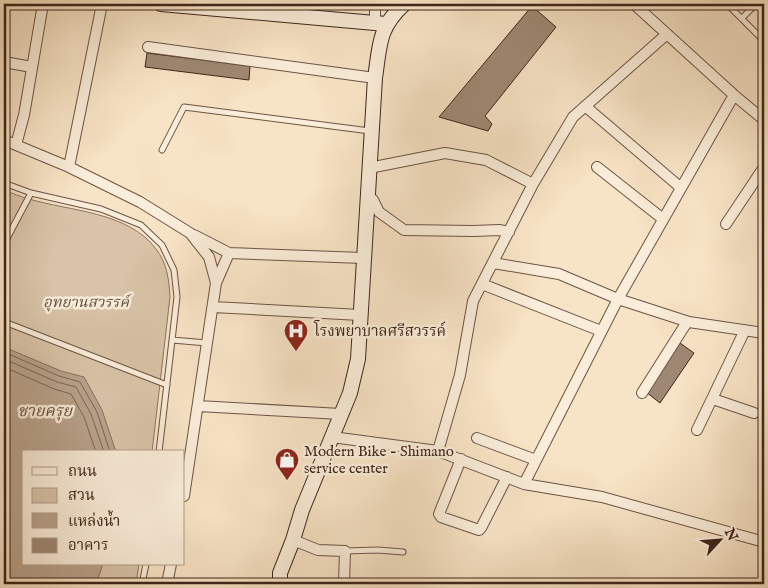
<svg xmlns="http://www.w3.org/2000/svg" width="768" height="588" viewBox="0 0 768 588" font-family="'IM FELL English','Noto Serif Thai',serif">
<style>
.green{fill:#d8c3a8;stroke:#8c7462}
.water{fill:#b8a28b;stroke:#88705e}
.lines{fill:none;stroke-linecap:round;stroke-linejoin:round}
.shore{stroke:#7c6453;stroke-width:1}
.building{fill:#9f8873;stroke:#3f251b}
.lane-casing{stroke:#6d5446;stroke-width:7}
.street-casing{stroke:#6d5446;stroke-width:12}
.secondary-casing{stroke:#3f251b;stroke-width:16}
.lane{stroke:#faedd9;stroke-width:5}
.street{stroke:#faedd9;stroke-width:10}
.secondary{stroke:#faedd9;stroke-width:14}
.labels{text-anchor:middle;stroke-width:5;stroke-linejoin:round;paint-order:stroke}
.park-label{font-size:15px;font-style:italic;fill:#654c3e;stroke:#faedd9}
.poi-label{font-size:15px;fill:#3f251b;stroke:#faedd9;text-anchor:start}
.water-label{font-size:16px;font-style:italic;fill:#634a3d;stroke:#faedd9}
</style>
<rect width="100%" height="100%" fill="#f7e3c5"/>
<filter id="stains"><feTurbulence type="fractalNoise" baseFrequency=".004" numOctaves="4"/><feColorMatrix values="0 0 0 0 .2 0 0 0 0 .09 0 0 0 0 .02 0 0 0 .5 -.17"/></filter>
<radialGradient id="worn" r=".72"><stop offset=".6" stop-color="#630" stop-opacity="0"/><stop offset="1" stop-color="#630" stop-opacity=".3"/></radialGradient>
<!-- green -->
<path class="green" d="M4,190C12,193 21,197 29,199C70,211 129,212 156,249C167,263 169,280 170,297L152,452H24V564H139L136,584H4Z"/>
<!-- water -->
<path class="water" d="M4,347L61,371L84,377L102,410L116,452H24V564H103L96,584H4Z"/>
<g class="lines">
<!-- shore -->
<path class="shore" d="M4,352L59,376L80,382L97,412L110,452
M4,359L57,382L76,387L91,414L104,452
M4,367L54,389L71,394L84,417L96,452"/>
</g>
<!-- building -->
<path class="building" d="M532,6L556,27L485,116L492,124L488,131L439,117Z
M147,53L250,66L249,80L145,67Z
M680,343L694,353L660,403L646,392Z"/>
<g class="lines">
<defs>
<path id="lane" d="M727,4L764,41
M742,18L756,4
M162,150L184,107L370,131
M4,183L31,193L101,209L141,225L162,245L174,270L177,297L159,452
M4,244L31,193
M4,318L7,323L167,385
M172,340L207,343
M345,551L378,550L403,552
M142,584L146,564"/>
<path id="street" d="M375,4V23
M634,4L734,95L764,120
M148,47L375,78
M4,62L32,67
M585,106L680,187
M4,140L69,167L140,202L190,233L209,257L216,283L184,496
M16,145L24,115L43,4
M69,167L102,4
M597,167L663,219
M369,168L445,153L486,160L533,184
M367,194L373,200L379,212L404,230L473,231L499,230L509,232
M726,224L764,167
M194,235L229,253L363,258
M493,263L559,274L618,299L689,322L764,333
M216,283L229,253
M482,284L601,331
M213,307L360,315
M642,393L687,322
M713,399L754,413
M198,406L341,414
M697,430L745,330
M332,437L438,451L524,484L602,497L764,542
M477,438L536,460
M438,451L460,375L473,301L533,184L573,117L667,34
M461,459L439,514L441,517L479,530L481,528L507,477
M524,484L618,299L734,95
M293,540L318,550L345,551L344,584
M167,584L171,564"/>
<path id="secondary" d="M161,4L386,24
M280,584V573L293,540L302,510L350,393L358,359L375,78C380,45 378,28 404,4"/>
</defs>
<!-- lane casing -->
<use href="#lane" class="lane-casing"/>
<!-- street casing -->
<use href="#street" class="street-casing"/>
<!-- secondary casing -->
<use href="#secondary" class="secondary-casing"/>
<!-- lane -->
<use href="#lane" class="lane"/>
<!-- street -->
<use href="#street" class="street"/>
<!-- secondary -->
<use href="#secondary" class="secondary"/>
</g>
<!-- icons -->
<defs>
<symbol id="hospital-pin" viewBox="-11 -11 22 30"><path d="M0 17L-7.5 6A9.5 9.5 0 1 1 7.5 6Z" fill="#8f2418" stroke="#faedd9"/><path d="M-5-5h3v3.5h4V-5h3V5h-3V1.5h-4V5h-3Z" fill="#fff"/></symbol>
<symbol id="shop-pin" viewBox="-11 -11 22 30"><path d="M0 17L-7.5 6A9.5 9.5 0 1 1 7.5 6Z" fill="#8f2418" stroke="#faedd9"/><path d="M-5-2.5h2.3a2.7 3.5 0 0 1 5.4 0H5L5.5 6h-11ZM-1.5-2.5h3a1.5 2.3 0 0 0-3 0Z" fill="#fff"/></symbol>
</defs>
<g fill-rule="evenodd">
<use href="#hospital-pin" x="282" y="317" width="28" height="38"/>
<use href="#shop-pin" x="273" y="446" width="28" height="38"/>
</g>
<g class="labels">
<!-- park labels -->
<g class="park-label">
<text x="86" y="307">อุทยานสวรรค์</text>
</g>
<!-- poi labels -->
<g class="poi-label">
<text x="314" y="336">โรงพยาบาลศรีสวรรค์</text>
<text x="304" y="456">Modern Bike - Shimano<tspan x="304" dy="17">service center</tspan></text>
</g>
<!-- water labels -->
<g class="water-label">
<text x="45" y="416">ชายครุย</text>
</g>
</g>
<!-- margin -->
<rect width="768" height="588" fill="none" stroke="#f7e3c5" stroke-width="20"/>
<rect x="5" y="5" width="758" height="578" fill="none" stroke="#3f251b" stroke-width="2.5"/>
<rect x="10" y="10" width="748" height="568" fill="none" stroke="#3f251b"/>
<!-- legend -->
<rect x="22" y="450" width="162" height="115" fill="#faedd9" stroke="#af9d8d"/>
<rect x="32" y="467" width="25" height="8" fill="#faedd9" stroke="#af9d8d"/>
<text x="68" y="476" font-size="15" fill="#3f251b">ถนน</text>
<rect x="32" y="488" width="25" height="15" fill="#d8c3a8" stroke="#af9d8d"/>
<text x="68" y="500" font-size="15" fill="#3f251b">สวน</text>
<rect x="32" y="513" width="25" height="15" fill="#b8a28b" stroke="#af9d8d"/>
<text x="68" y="526" font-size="15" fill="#3f251b">แหล่งน้ำ</text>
<rect x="32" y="538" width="25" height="15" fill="#9f8873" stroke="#af9d8d"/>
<text x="68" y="550" font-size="15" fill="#3f251b">อาคาร</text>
<!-- north arrow -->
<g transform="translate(720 540) rotate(64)" stroke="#faedd9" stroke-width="4" paint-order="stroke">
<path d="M0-4L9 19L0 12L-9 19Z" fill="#3f251b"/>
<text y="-8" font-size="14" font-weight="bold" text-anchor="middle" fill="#3f251b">N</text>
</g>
<rect width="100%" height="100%" filter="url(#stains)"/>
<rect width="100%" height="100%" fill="url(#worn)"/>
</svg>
